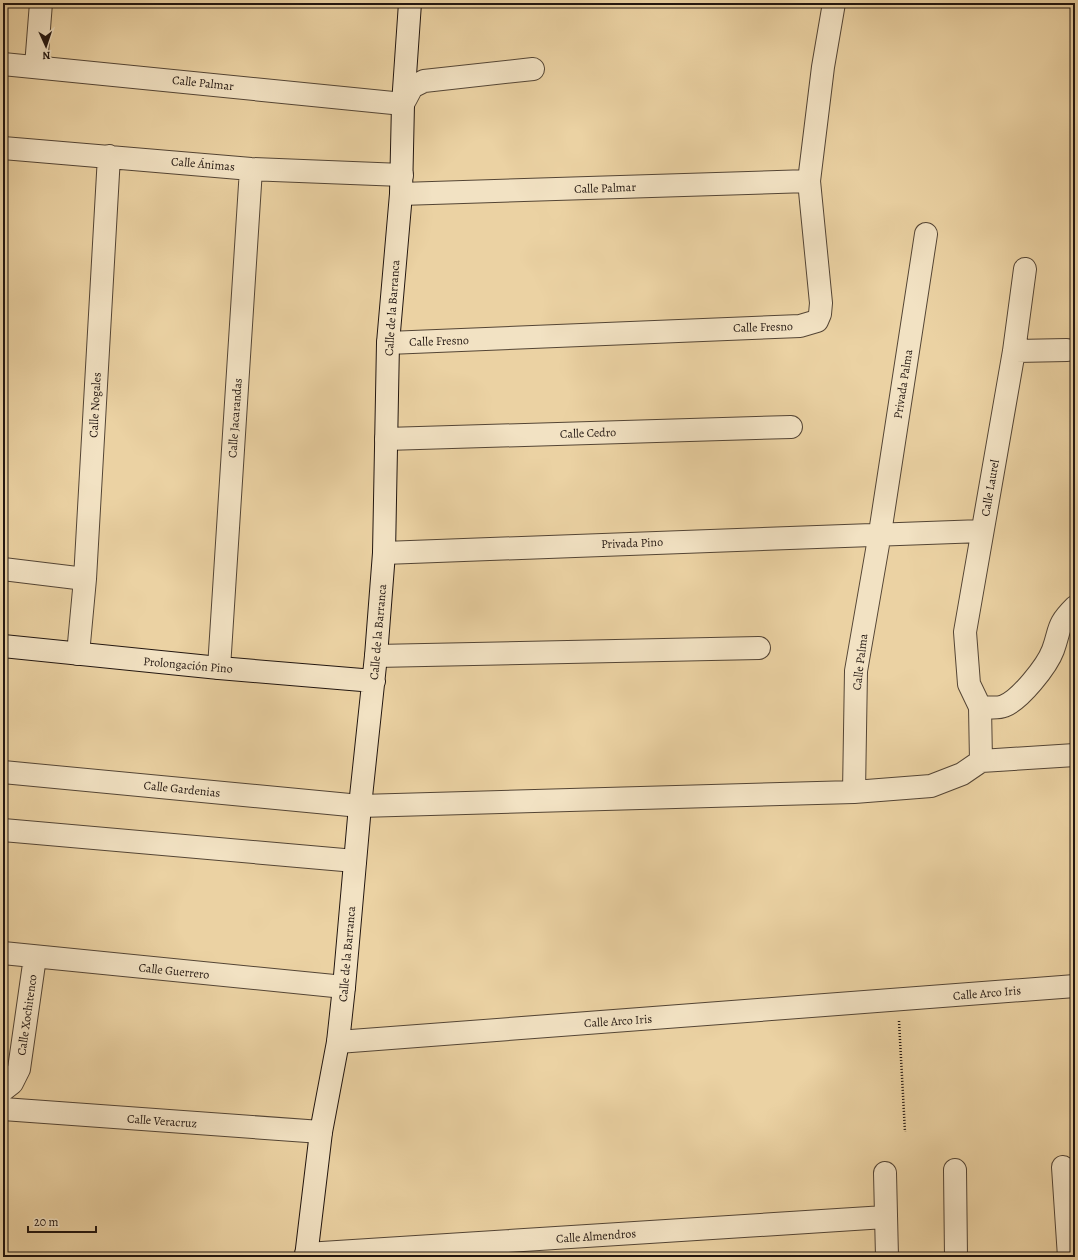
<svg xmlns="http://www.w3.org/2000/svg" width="1078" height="1260" viewBox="0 0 1078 1260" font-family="Alegreya,serif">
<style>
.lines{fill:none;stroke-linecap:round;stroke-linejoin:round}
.street-casing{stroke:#544535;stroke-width:24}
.secondary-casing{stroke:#221610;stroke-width:24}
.path{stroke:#221610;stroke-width:2.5;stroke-dasharray:1 2;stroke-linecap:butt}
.street{stroke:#f2e2c3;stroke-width:22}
.secondary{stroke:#f2e2c3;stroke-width:22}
.labels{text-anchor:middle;stroke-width:3;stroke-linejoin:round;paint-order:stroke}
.street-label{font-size:12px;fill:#221610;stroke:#f2e2c3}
</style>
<rect width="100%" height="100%" fill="#ebd2a3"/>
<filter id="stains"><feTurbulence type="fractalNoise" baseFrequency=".005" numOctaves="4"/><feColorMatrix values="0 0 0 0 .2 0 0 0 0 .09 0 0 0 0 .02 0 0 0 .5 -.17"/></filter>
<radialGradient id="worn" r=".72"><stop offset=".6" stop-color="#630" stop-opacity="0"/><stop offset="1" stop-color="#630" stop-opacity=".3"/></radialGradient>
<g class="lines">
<defs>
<path id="street" d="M3,64L403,104L412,87L424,81L533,69
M36,66L41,3
M3,148L251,169L402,175
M401,194L809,181
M388,343L800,326L817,321L820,314L821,303L809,181L823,67L834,3
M1014,351L1067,350
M386,439L791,427
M384,553L982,531
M3,569L85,579
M78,654L85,579L109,156
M376,656L759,648
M219,668L251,169
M980,707L969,684L965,632L1014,351L1025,269
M981,761L980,707C987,707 997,709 1004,706C1020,700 1047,666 1053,650C1061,628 1056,626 1075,607
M3,772L360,806L854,792L931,786L962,774L981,761L1075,755
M854,792L856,671L880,533L926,234
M3,830L355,861
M3,953L344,987
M338,1042L1075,986
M3,1090L12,1083L19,1069L35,957
M3,1109L321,1132
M1063,1167L1069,1257
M955,1170L956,1257
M885,1173L887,1257
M306,1254L885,1217"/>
<path id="secondary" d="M3,646L219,668L374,681
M306,1257L321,1132L338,1042L344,987L360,806L376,656L384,553L388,343L401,194L403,104L410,3"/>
</defs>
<!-- street casing -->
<use href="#street" class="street-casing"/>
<!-- secondary casing -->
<use href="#secondary" class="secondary-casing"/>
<!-- path -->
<path class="path" d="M899,1021L905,1132"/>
<!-- street -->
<use href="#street" class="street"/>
<!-- secondary -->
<use href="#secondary" class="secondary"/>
</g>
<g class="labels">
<!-- street labels -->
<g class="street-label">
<text transform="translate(203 83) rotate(6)" y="4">Calle Palmar</text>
<text transform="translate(203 164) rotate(5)" y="4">Calle Ánimas</text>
<text transform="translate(605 188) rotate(-2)" y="4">Calle Palmar</text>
<text transform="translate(392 308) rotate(-86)" y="4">Calle de la Barranca</text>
<text transform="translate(763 327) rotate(-2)" y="4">Calle Fresno</text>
<text transform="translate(439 341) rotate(-2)" y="4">Calle Fresno</text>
<text transform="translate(903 384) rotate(-81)" y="4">Privada Palma</text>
<text transform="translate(95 405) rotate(-87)" y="4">Calle Nogales</text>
<text transform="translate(235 418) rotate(-86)" y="4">Calle Jacarandas</text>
<text transform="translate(588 433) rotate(-2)" y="4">Calle Cedro</text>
<text transform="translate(990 488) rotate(-80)" y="4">Calle Laurel</text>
<text transform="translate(632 543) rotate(-2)" y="4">Privada Pino</text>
<text transform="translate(378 632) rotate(-85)" y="4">Calle de la Barranca</text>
<text transform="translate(860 662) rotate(-83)" y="4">Calle Palma</text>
<text transform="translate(188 665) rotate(5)" y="4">Prolongación Pino</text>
<text transform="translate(182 789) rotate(6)" y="4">Calle Gardenias</text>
<text transform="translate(347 954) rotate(-85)" y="4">Calle de la Barranca</text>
<text transform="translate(174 971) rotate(6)" y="4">Calle Guerrero</text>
<text transform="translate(987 993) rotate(-5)" y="4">Calle Arco Iris</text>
<text transform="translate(27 1015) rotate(-82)" y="4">Calle Xochitenco</text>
<text transform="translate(618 1021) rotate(-4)" y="4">Calle Arco Iris</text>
<text transform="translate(162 1121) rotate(4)" y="4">Calle Veracruz</text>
<text transform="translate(596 1236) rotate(-4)" y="4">Calle Almendros</text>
</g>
</g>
<!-- margin -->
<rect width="1078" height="1260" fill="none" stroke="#ebd2a3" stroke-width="16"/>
<rect x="4" y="4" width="1070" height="1252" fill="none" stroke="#221610" stroke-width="2"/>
<rect x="8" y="8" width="1062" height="1244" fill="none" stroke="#221610"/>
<!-- north arrow -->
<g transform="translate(46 46) rotate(177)" stroke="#f2e2c3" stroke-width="3" paint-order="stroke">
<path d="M0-3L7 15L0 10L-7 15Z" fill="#221610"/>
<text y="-6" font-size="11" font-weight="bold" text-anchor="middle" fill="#221610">N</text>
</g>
<!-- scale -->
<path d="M28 1226v6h68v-6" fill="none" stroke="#221610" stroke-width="2"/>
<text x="34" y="1226" font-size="12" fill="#221610" stroke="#f2e2c3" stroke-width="3" paint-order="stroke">20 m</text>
<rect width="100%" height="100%" filter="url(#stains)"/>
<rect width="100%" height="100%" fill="url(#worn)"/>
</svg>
